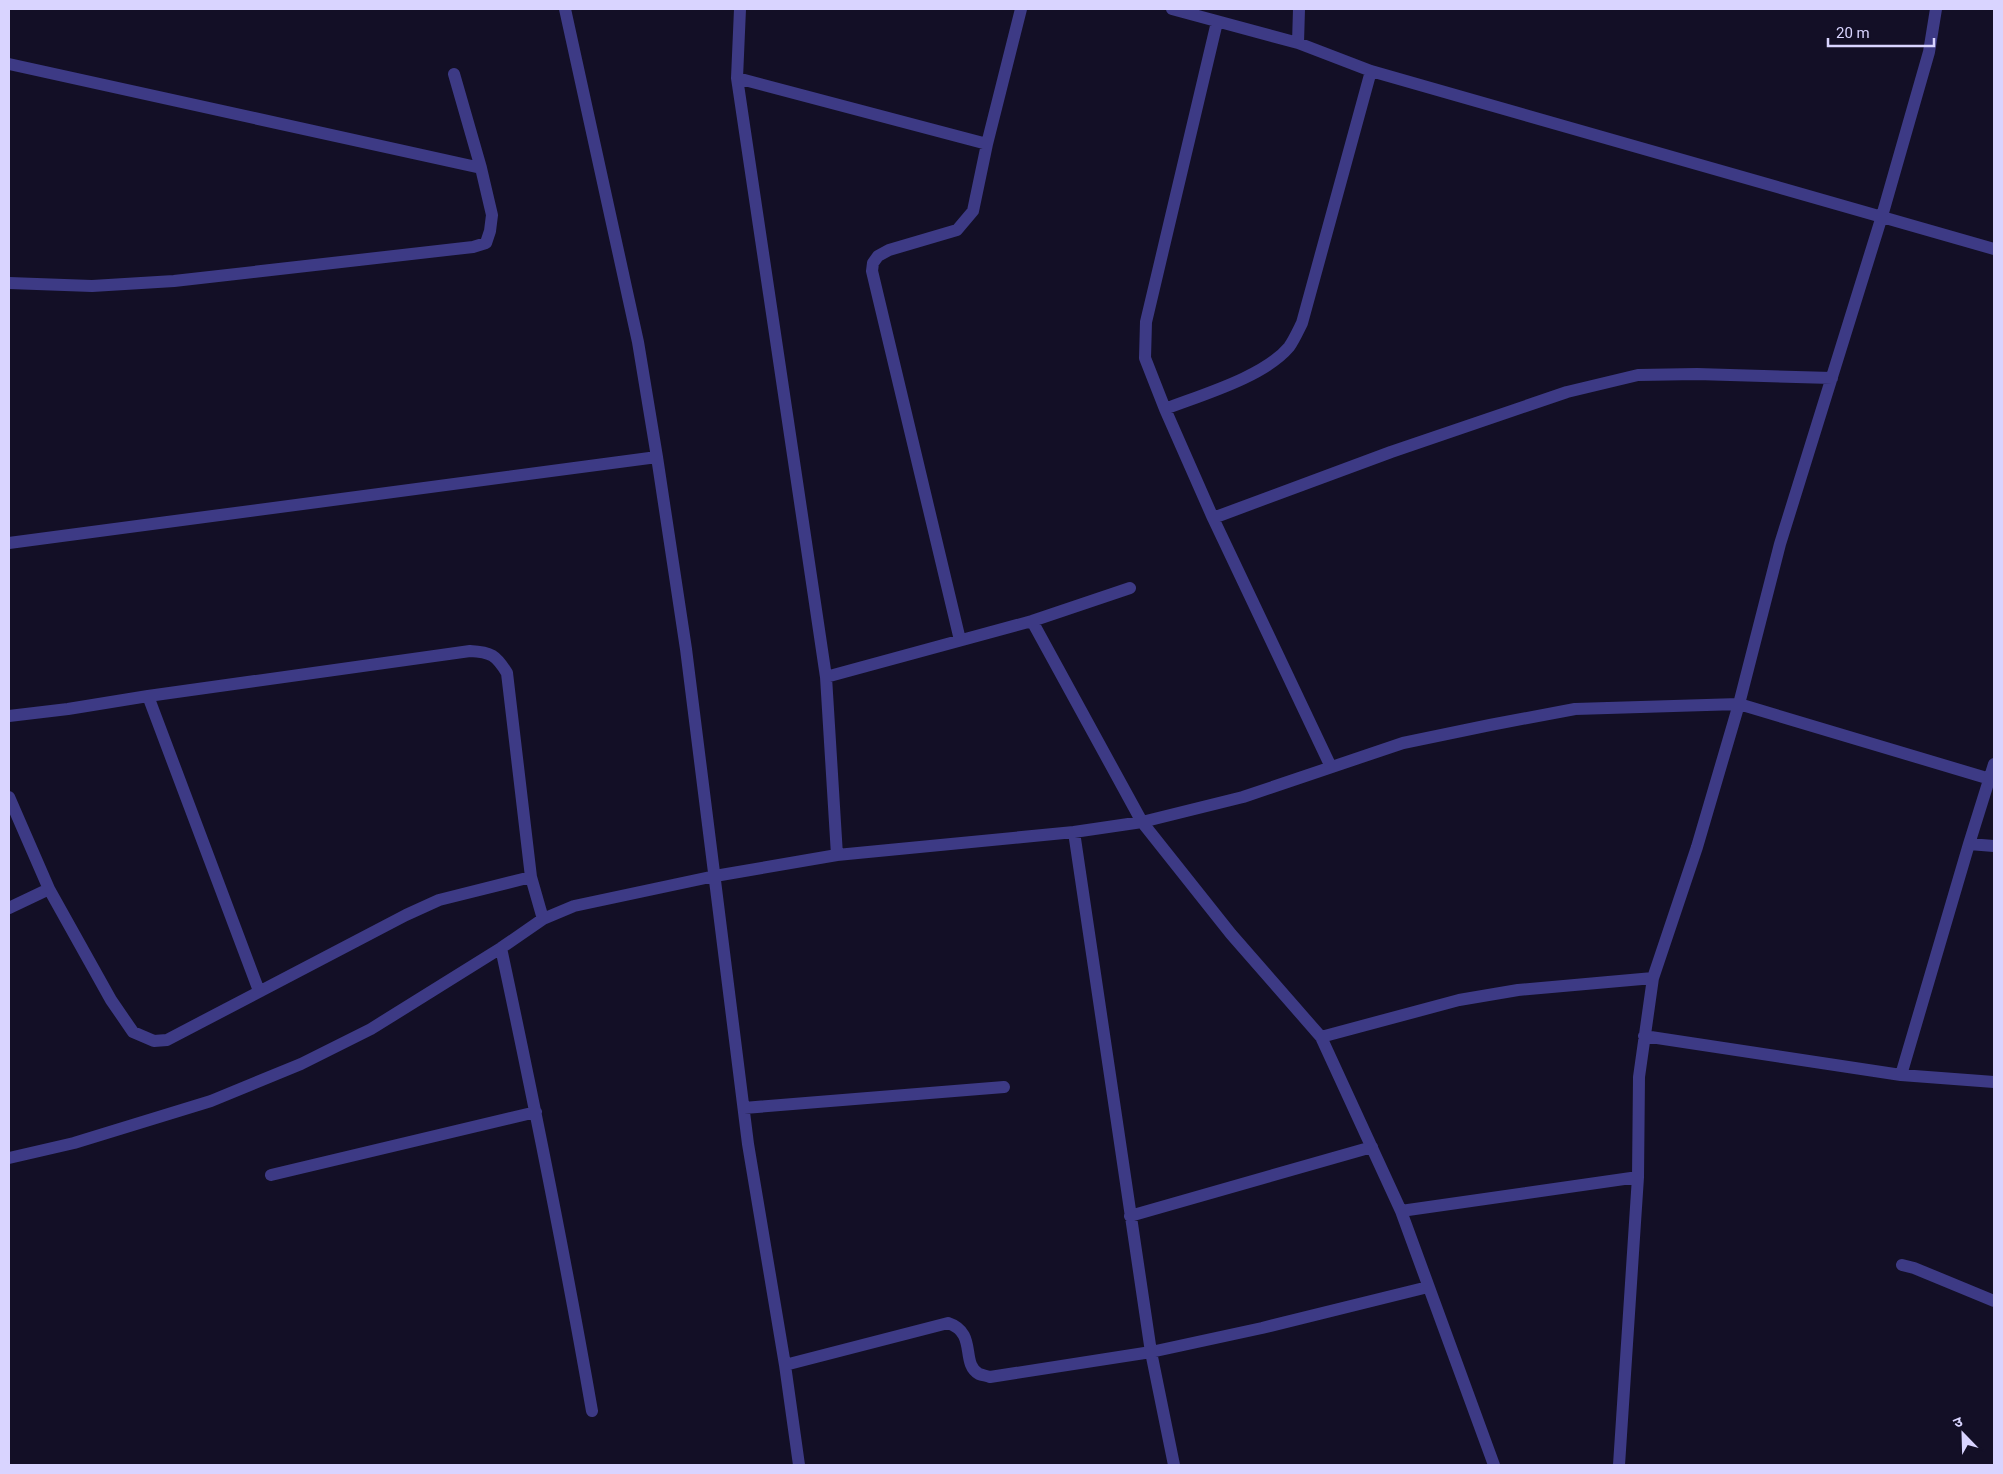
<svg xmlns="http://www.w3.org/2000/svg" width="2003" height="1474" viewBox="0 0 2003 1474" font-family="Roboto,'Noto Sans Devanagari',sans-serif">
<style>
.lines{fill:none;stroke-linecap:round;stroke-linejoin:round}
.minor{stroke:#3d3a85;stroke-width:12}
</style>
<rect width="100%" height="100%" fill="#130f26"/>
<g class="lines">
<!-- minor -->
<path class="minor" d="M565,9L638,342L657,457L686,649L748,1144L785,1365L799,1465
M740,9L737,78L826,677L837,855
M1172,9L1298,43L1371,71L1994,249
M1217,22L1146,322L1145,358L1165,409L1213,518L1331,767
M1298,43L1299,9
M9,64L481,168
M737,78L987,144
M9,283L92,286L174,281L473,247L486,243L490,231L492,215L481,168L454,74
M1165,409C1201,395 1264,377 1289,347C1294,340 1298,331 1302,323L1371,71
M1213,518L1391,452L1567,392L1638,375L1697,374L1832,378
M9,543L657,457
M1032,621L1142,822L1231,934L1321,1037L1401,1211L1494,1465
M960,640L872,271L873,263L878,256L889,250L957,230L973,211L987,144L1021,9
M826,677L1032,621L1130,588
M148,696L259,991
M9,716L68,709L148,696L470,651C491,652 496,655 507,673L531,877L543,919
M9,797L49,889L111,1000L133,1032L154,1041L167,1040L406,915L439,900L531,877
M1074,832L1151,1352L1174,1465
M1969,844L1994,846
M9,908L49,889
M501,948C534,1102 565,1256 592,1411
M1644,1036L1901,1075L1994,1082
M1321,1037L1459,1000L1518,990L1653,978
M1901,1075L1969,844L1994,764
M744,1108L1004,1087
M9,1158L74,1143L211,1101L301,1064L371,1029L501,948L543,919L574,906L715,876L837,855L1074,832L1142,822L1243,797L1403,743L1490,725L1575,709L1739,704L1990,779
M271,1175L536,1112
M1401,1211L1638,1177
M1130,1216L1372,1147
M1902,1265L1914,1268L1994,1301
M785,1365L948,1323C978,1333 960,1363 979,1374C982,1375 987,1376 990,1377L1151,1352L1262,1328L1428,1287
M1619,1465L1638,1177L1639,1077L1653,978L1697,847L1739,704L1780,544L1882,216L1929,52L1936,9"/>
</g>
<!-- border -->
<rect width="2003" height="1474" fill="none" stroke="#d9d4ff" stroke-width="20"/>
<!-- north arrow -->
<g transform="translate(1963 1434) rotate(337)" stroke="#130f26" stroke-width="4" paint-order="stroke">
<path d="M0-4L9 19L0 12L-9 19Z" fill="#d9d4ff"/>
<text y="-8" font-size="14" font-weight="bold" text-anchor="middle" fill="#d9d4ff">उ</text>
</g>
<!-- scale -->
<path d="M1828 38v8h106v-8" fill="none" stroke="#d9d4ff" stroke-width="2.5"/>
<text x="1836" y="38" font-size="15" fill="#d9d4ff" stroke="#130f26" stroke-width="4" paint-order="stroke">20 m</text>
</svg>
